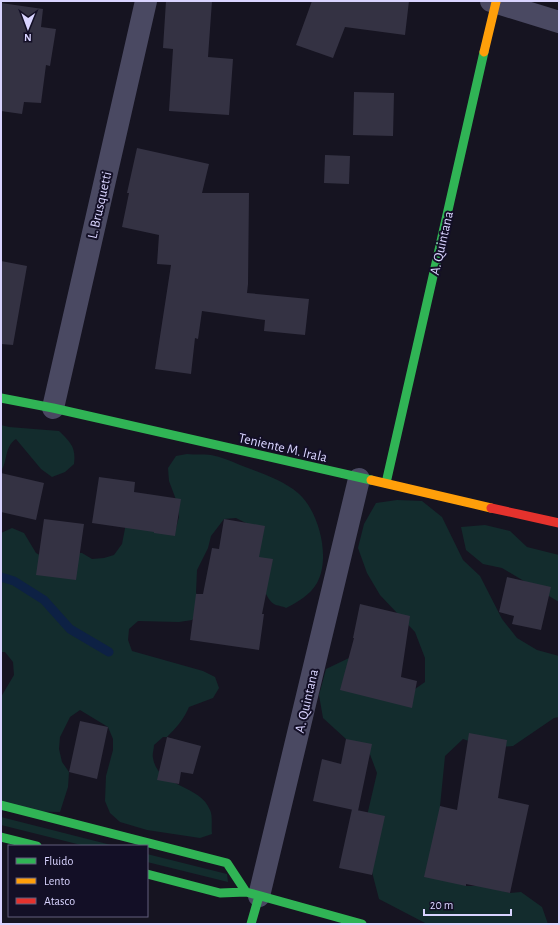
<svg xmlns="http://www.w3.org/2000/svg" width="560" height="925" viewBox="0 0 560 925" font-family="'Alegreya Sans',sans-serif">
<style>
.green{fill:#132c2d}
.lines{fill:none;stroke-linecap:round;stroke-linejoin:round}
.stream{stroke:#0d2144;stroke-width:9}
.building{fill:#343243}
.street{stroke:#4a4962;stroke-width:22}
.fast{stroke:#30b455;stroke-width:9}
.slow{stroke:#ff9f0a;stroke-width:9}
.jam{stroke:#e5322d;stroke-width:9}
.labels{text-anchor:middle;stroke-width:4;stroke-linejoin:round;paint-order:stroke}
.street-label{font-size:14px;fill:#d9d4ff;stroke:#130f26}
</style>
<rect width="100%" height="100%" fill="#161421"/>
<!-- green -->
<path class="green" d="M1,425L9,427L59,431C71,443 76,447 74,464L65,472L52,477L41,469L16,439C4,447 8,461 1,471Z
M187,454C195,455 203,454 211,455C221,457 231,461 240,465C260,473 281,479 298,493C319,511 331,558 317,583C310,595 298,602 286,608C283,606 277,606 274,604C259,594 252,542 248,524L236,518L224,519L211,536L208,548L197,570L196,593L201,600V612L192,620L179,622L138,621L129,629L128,640L132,651L203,671L215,677L219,688L213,698L189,707C184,719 176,728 167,737H163L154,745C154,749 152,754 153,758C157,787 200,784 210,810C213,816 211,827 212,834L200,838L147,830L120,822L110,813L105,801L106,776L113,750V739L108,727L80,710L70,717L60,737L59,749L62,762L69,772L68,787L60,812L1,811V697L14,675L13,662L5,652H1V533L12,528L24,533L36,553L47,559L70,553H82L92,559L104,558L114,555L122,544L129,508L176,528L179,517L178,505L169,481L168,468L176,456Z
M397,500L422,501L442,517L463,560L480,576L502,619L517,638L537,650L559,656V717L554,718L513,746L489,748L463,739L445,756L440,806L450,818L466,886H486L510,893L521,892L542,907L548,924H427L379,899L365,845L366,820L377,773L368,749L346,739L323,718L319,695L326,669L349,658L405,696L425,682V658L415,632L380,595L367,573L358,548L364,524L376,503Z
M485,525L510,531L527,547L559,555V602L502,568L483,564L466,550L461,527Z
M1,817L115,846H85L1,825Z
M147,854L227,874L228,882L147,862Z"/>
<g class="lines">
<!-- stream -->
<path class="stream" d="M1,577L14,581L44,600L70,629L109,652"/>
</g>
<!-- building -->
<path class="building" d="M166,1H212L208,57L233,59L229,115L169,111L173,49L163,48Z
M312,1H409L405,35L345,27L333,58L296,45Z
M1,3L43,9L41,27L56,29L50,66L46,65L41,103L24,102L22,114L1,111Z
M354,92L394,93L393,136L353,135Z
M137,148L209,164L202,193H249L248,284L247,293L309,299L305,335L264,331L265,320L202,311L198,339L195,338L191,374L155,369L171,265L157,264L159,235L122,227L129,193H127Z
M325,155L350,156L349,184L324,183Z
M1,261L27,266L13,345L1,344Z
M1,473L44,483L36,520L1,512Z
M99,477L135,482L134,492L181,499L175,536L154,533V532L92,523Z
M44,519L84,524L76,580L36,575Z
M224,519L265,526L259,557L273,559L262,614H264L259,650L190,640L196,594H203L212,548L219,549Z
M507,577L551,587L541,630L512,624L514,616L499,612Z
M360,604L410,616L401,677L417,681L412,708L340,690L354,638H353Z
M80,721L108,727L97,779L69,772Z
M469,733L507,740L498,798L529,805L510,893L466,884V886L424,877L440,806L457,810Z
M167,737L201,746L193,774L181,772L179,784L157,780Z
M346,739L372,744L358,811L313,801L322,759L341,764Z
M352,809L385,816L372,875L339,868Z"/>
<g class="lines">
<!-- street -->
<path class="street" d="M491,1L559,22
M53,408L146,1
M259,896L359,479"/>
<!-- fast -->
<path class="fast" d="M1,398L53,408L371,480
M386,483L484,52
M1,805L227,863L246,892
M1,837L37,846
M147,874L220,893L246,892L362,924
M251,924L259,896"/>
<!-- slow -->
<path class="slow" d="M484,52L496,2
M371,480L491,508"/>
<!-- jam -->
<path class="jam" d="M491,508L559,523"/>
</g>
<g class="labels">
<!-- street labels -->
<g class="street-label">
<text transform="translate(99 205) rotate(-77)" y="5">L. Brusquetti</text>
<text transform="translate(441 243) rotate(-77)" y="5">A. Quintana</text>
<text transform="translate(283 447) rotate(13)" y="5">Teniente M. Irala</text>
<text transform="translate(306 701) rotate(-77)" y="5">A. Quintana</text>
</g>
</g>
<!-- border -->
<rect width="560" height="925" fill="none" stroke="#d9d4ff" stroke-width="4"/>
<!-- legend -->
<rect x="8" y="845" width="140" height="72" fill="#130f26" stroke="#625e7d"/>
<rect x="16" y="858" width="20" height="6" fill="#30b455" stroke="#625e7d"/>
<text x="44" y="865" font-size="12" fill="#d9d4ff">Fluido</text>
<rect x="16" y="878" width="20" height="6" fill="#ff9f0a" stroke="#625e7d"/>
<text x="44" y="885" font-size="12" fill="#d9d4ff">Lento</text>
<rect x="16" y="898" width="20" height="6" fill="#e5322d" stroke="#625e7d"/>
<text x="44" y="905" font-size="12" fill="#d9d4ff">Atasco</text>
<!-- north arrow -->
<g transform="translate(28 28) rotate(181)" stroke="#130f26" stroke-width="3" paint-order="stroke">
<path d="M0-3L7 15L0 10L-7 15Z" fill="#d9d4ff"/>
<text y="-6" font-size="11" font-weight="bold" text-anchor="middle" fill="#d9d4ff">N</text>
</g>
<!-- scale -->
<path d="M424 909v6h87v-6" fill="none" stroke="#d9d4ff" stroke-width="2"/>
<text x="430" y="909" font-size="12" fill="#d9d4ff" stroke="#130f26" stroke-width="3" paint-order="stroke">20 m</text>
</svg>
